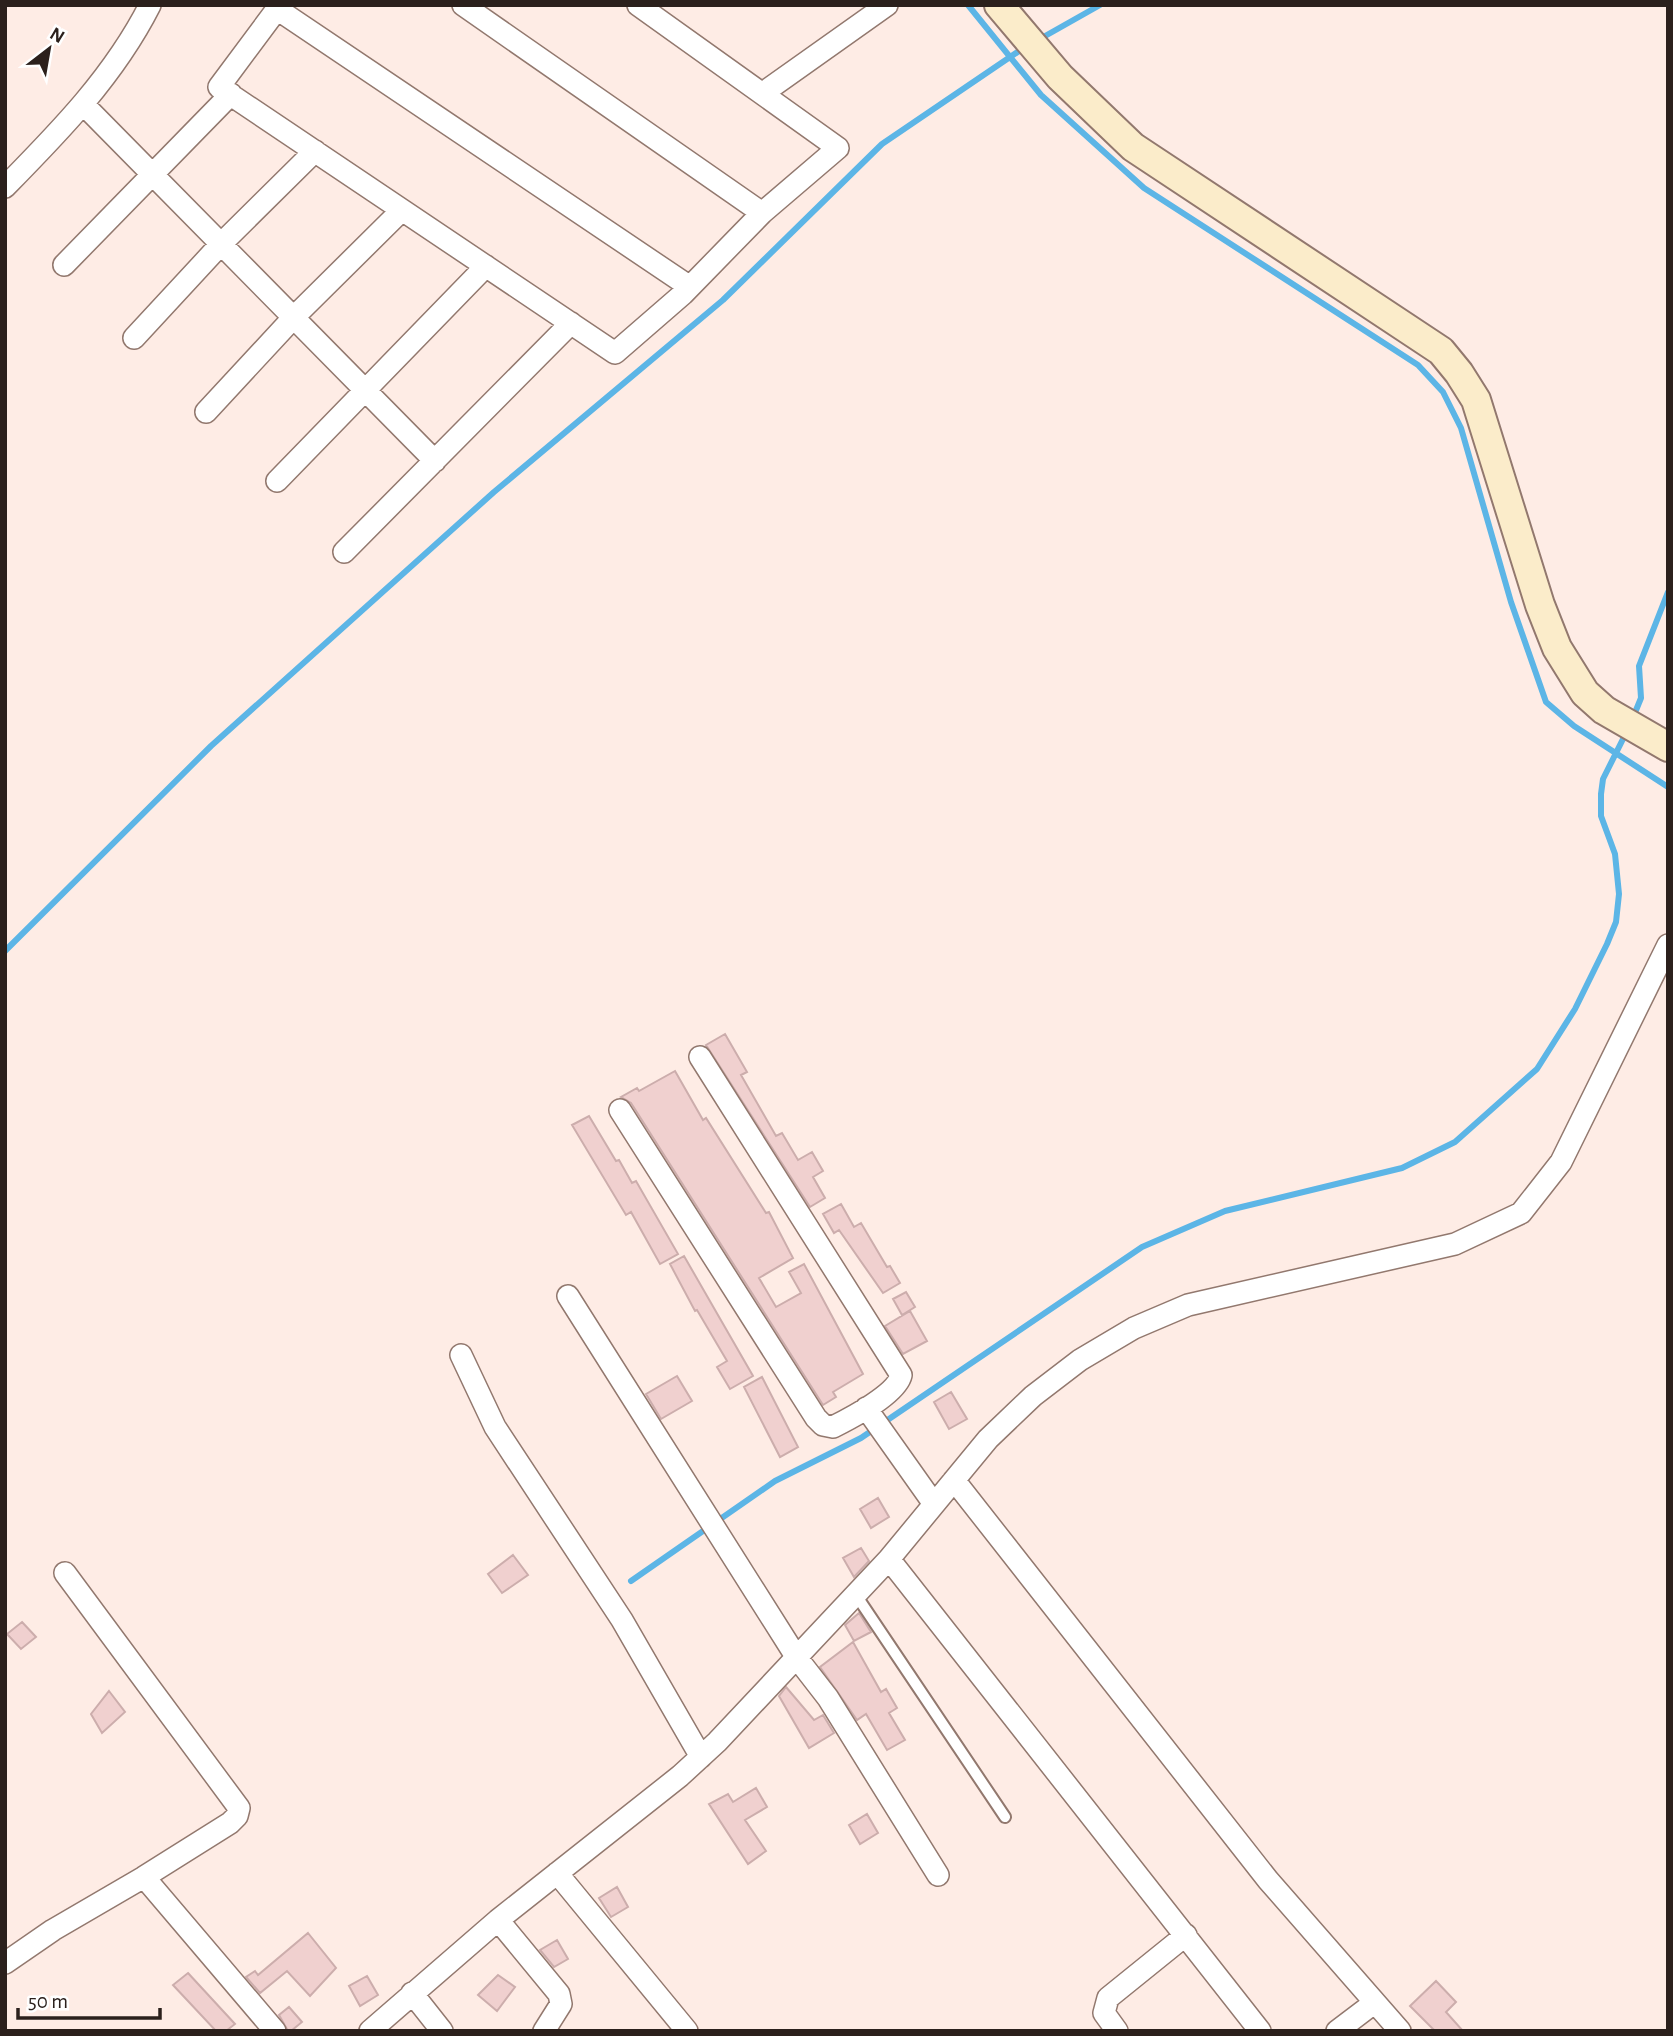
<svg xmlns="http://www.w3.org/2000/svg" width="1673" height="2036" viewBox="0 0 1673 2036" font-family="'Alegreya Sans',sans-serif">
<style>
.lines{fill:none;stroke-linecap:round;stroke-linejoin:round}
.stream{stroke:#5cb5e6;stroke-width:6}
.building{fill:#f0d0cf;stroke:#ccadac;stroke-width:2}
.lane-casing{stroke:#92786e;stroke-width:14}
.street-casing{stroke:#92786e;stroke-width:24}
.secondary-casing{stroke:#92786e;stroke-width:32}
.lane{stroke:#fff;stroke-width:10}
.street{stroke:#fff;stroke-width:21}
.secondary{stroke:#fbecca;stroke-width:28}
</style>
<rect width="100%" height="100%" fill="#feece5"/>
<g class="lines">
<!-- stream -->
<path class="stream" d="M968,5L1041,95L1144,188L1418,365L1443,392L1461,428L1511,602L1546,702L1574,726L1668,787
M1038,40L1100,5
M1632,720L1641,698L1639,666L1668,592
M5,951L211,746L494,492L723,300L882,144L1025,47
M631,1581L775,1481L861,1438L1142,1247L1225,1211L1402,1168L1455,1142L1537,1069L1575,1009L1607,944L1616,922L1619,894L1615,854L1601,816V794L1603,779L1626,733"/>
</g>
<!-- building -->
<path class="building" d="M725,1034L747,1072L741,1075L776,1136L782,1133L798,1160L812,1152L823,1171L813,1177L825,1198L810,1207L706,1045Z
M675,1071L703,1120L706,1118L766,1213L769,1212L793,1258L759,1278L776,1307L801,1293L789,1272L804,1264L863,1374L833,1392L836,1397L823,1405L631,1103L621,1097L637,1088L639,1091Z
M589,1116L616,1161L619,1160L632,1183L636,1181L678,1254L660,1264L631,1212L626,1215L572,1125Z
M841,1204L854,1227L861,1223L887,1267L890,1266L900,1283L883,1293L839,1230L834,1233L823,1214Z
M684,1256L753,1376L730,1389L717,1367L727,1361L697,1310L695,1311L670,1264Z
M906,1292L915,1307L902,1315L893,1299Z
M910,1311L927,1341L903,1354L885,1326Z
M677,1376L692,1401L661,1419L646,1394Z
M762,1377L798,1447L780,1457L744,1387Z
M951,1392L967,1419L949,1429L934,1402Z
M878,1498L889,1517L871,1528L860,1509Z
M861,1548L869,1561L854,1577L843,1558Z
M513,1555L528,1575L502,1593L488,1574Z
M859,1613L871,1632L854,1641L845,1625Z
M22,1622L36,1637L21,1649L7,1634Z
M853,1642L881,1692L886,1689L897,1708L889,1713L905,1740L887,1750L866,1714L857,1720L820,1667Z
M786,1687L814,1720L823,1715L834,1733L809,1748L779,1696Z
M109,1691L125,1712L102,1733L91,1714Z
M756,1788L767,1807L745,1820L766,1851L748,1864L709,1804L728,1794L733,1802Z
M867,1814L878,1833L860,1844L849,1825Z
M617,1887L628,1907L611,1917L599,1898Z
M308,1933L336,1968L310,1996L287,1971L260,1993L246,1977L255,1971L258,1975Z
M557,1940L568,1959L554,1967L540,1950Z
M188,1973L235,2024L226,2031H216L173,1985Z
M498,1975L515,1987L497,2011L478,1995Z
M367,1976L378,1995L360,2006L349,1986Z
M1436,1981L1456,2002L1446,2012L1463,2031H1435L1410,2006Z
M289,2007L302,2022L291,2031H288L279,2015Z"/>
<g class="lines">
<defs>
<path id="lane" d="M856,1595L1005,1817"/>
<path id="street" d="M280,5L219,87L615,353L683,294L762,213L838,148L638,5
M463,5L762,213
M277,9L690,287
M763,93L887,5
M83,104L435,461
M5,187C60,131 114,76 150,5
M64,265L231,94
M134,338L221,244L315,151
M206,412L294,317L402,210
M277,481L486,266
M344,552L571,323
M620,1110L816,1418L823,1425L833,1427C851,1418 897,1394 901,1375L700,1057
M568,1296L797,1658L828,1698L938,1875
M461,1355L495,1427L622,1620L701,1757
M866,1408L934,1504
M954,1480L1268,1880L1400,2031
M889,1559L1260,2031
M65,1573L239,1808L237,1816L230,1823L144,1877L275,2031
M557,1873L687,2031
M498,1920L559,1994L561,2004L544,2031
M5,1963L53,1930L144,1877
M412,1993L442,2031
M370,2031L498,1920L680,1776L717,1742L889,1559L988,1439L1033,1396L1080,1360L1134,1328L1188,1305L1455,1244L1521,1213L1561,1162L1668,945
M1117,2031L1104,2013L1108,1998L1186,1935
M1337,2031L1374,2003"/>
<path id="secondary" d="M999,5L1060,77L1133,147L1441,351L1459,373L1476,400L1540,605L1557,648L1585,693L1604,710L1668,747"/>
</defs>
<!-- lane casing -->
<use href="#lane" class="lane-casing"/>
<!-- street casing -->
<use href="#street" class="street-casing"/>
<!-- secondary casing -->
<use href="#secondary" class="secondary-casing"/>
<!-- lane -->
<use href="#lane" class="lane"/>
<!-- street -->
<use href="#street" class="street"/>
<!-- secondary -->
<use href="#secondary" class="secondary"/>
</g>
<!-- border -->
<rect width="1673" height="2036" fill="none" stroke="#2b201c" stroke-width="14"/>
<!-- north arrow -->
<g transform="translate(49 49) rotate(31)" stroke="#ffffff" stroke-width="5" paint-order="stroke">
<path d="M0-5L12 26L0 18L-12 26Z" fill="#2b201c"/>
<text y="-10" font-size="19" font-weight="bold" text-anchor="middle" fill="#2b201c">N</text>
</g>
<!-- scale -->
<path d="M18 2008v10h142v-10" fill="none" stroke="#2b201c" stroke-width="3.5"/>
<text x="28" y="2008" font-size="21" fill="#2b201c" stroke="#ffffff" stroke-width="5" paint-order="stroke">50 m</text>
</svg>
